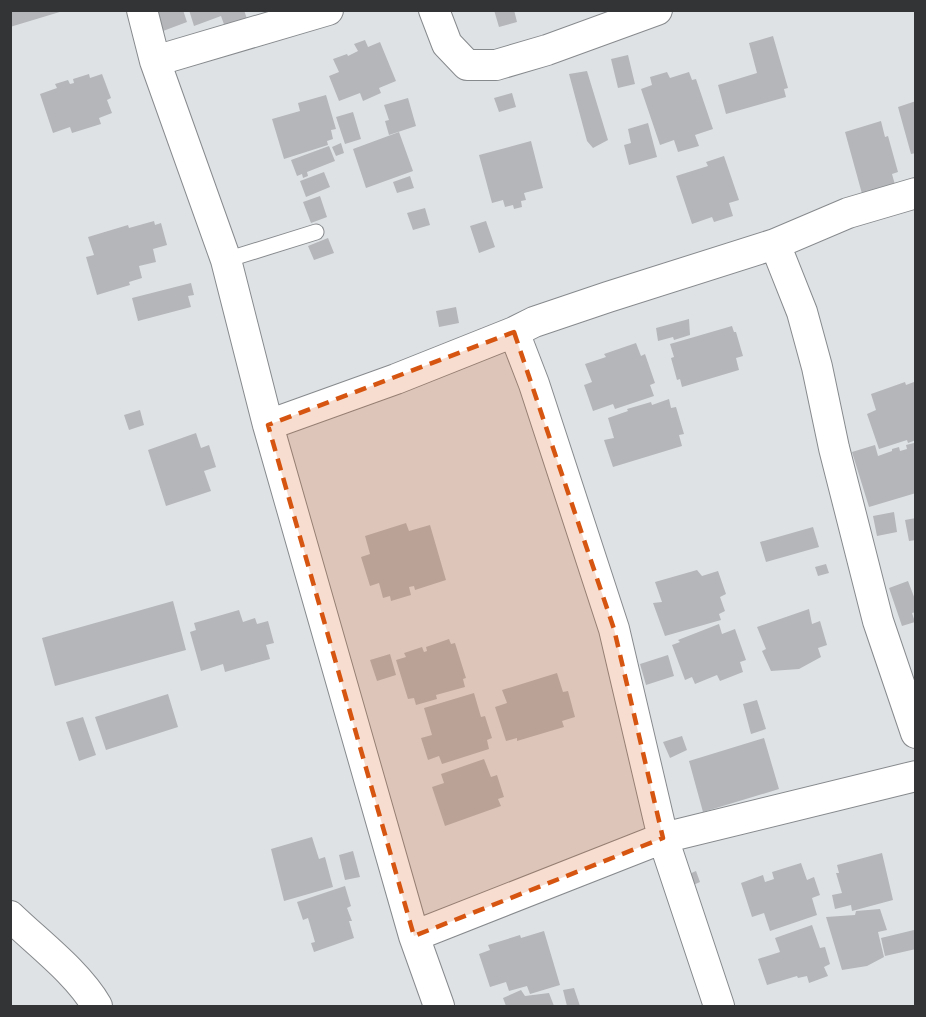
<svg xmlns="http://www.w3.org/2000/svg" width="926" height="1017" viewBox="0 0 926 1017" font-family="Inter,sans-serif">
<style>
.building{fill:#b4b6b9}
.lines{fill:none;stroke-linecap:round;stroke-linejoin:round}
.lane-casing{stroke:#878a8d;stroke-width:17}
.street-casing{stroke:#878a8d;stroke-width:32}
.lane{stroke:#fff;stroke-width:15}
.street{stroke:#fff;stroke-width:30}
.marked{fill:#d65510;fill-opacity:0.2;stroke:#d65510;stroke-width:4.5;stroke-dasharray:12 8;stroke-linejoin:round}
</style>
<rect width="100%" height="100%" fill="#dfe2e5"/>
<!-- building -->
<path class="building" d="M10,10H63V11L10,27Z
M147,10H183L187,22L155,34Z
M189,10H244L248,22L226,30L221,16L194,26Z
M494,10H514L517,22L499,27Z
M773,36L788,88L784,89L786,97L726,114L718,85L757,73L749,43Z
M365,40L368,47L380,42L396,81L379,88L381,93L363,101L360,93L339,101L329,76L339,72L333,59L347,54L348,56L358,51L354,44Z
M628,55L635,84L618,88L611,59Z
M587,71L608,140L593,148L587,141L569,74Z
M667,72L670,78L689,72L692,80L696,79L713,129L695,135L699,146L678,152L674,140L660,145L641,89L652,85L650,77Z
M89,74L90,78L102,74L111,98L107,100L112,113L99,118L101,124L72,133L70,127L53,133L40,94L57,88L55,84L68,80L70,84L74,83L73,79Z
M512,93L516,107L499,112L494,98Z
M326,95L336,129L331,130L333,139L327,141L328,145L284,159L272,119L300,111L298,103Z
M408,98L416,126L389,135L385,121L389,120L384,105Z
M916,101V153L911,154L898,107Z
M353,112L361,139L345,144L336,117Z
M881,121L885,137L888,136L898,172L892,174L897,192L864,201L845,132Z
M648,123L657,157L629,165L624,145L631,143L628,129Z
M399,132L413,171L366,188L353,149Z
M531,141L543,188L524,193L526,200L521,201L522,207L514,209L513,205L505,207L503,200L492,203L479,155Z
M341,143L344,153L336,156L332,147Z
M329,146L335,161L307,172L308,176L303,178L302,174L297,176L291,160Z
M724,156L739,200L729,203L733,216L714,222L712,217L692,224L676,176L708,166L706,162Z
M324,172L330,187L306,197L300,181Z
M410,176L414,188L397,193L393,182Z
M320,196L327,217L311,223L303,202Z
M425,208L430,225L413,230L407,213Z
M154,221L155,225L161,223L167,245L153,249L156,262L139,266L142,278L129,282L130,285L97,295L86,257L94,255L88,237L128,225L129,228Z
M486,221L495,247L479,253L470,226Z
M328,238L334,253L314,260L308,246Z
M191,283L194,295L188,296L191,307L138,321L132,298Z
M456,307L459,323L439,327L436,311Z
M689,319L690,335L674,340L673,337L658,341L656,328Z
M732,326L734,332H736L743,356L736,358L739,370L682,387L680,379L677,380L671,358L674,357L670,344Z
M636,343L641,356L645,354L655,383L650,385L654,396L615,409L613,404L593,411L584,385L592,382L585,364L606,357L604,354Z
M905,382L906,385L914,382L916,387V440L908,443L907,440L879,449L867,414L876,410L871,394Z
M669,399L671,408L676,407L684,434L679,435L682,446L613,467L604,440L614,438L608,418L628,411L627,409L651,402L652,405Z
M140,410L144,425L129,430L124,415Z
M196,433L201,448L209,445L216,467L204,471L211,491L166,506L148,450Z
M914,443L916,446V493L869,507L852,452L875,445L878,456L892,451V449L899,447L900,451L907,449L906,445Z
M894,512L897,532L877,536L873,516Z
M916,518V540L909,541L905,520Z
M406,523L409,531L430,525L446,580L415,590L414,586L409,587L411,595L391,601L390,596L383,598L379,583L370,586L361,557L370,554L365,536Z
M813,527L819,547L766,562L760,542Z
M826,564L829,573L818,576L815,567Z
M697,570L702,576L718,571L726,594L720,597L725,611L719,614L721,620L665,636L653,603L662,602L655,582Z
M908,581L916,602V612L912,613L915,622L902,626L889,588Z
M173,601L186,650L55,686L42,638Z
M809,609L812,624L820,621L827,645L818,648L821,657L799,669L771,671L762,651L766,649L757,627Z
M239,610L243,622L255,618L257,624L268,621L274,643L266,645L270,659L225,672L223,664L201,671L190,632L196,630L194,623Z
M719,624L722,634L735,629L746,660L740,662L743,672L720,681L717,675L695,684L692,677L685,680L672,645L680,642L678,640Z
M449,639L451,644L455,643L466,678L463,679L465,687L436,695L437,699L416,705L414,698L408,699L396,660L406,657L404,653L422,647L424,652L427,651L426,647Z
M390,654L396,675L377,681L370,660Z
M668,655L674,676L646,685L640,664Z
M557,673L563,692L568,691L575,717L562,721L564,727L517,741V738L506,741L495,707L507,703L502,690Z
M474,693L481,717L485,716L492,738L487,740L489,749L442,764L439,756L428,760L421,738L432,735L424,708Z
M168,694L178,727L106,750L95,717Z
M757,700L766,729L751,734L743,704Z
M83,717L96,755L79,761L66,722Z
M682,736L687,750L670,758L663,742Z
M764,738L779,789L703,812L689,761Z
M484,759L491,777L497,775L504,797L498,799L501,806L445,826L432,787L444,783L441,774Z
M312,837L319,859L325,857L333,887L284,901L271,849Z
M353,851L360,877L345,880L339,855Z
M882,853L893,900L852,911L851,905L835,909L832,895L842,893L836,873H839L837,865Z
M801,863L807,880L814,877L820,895L812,898L817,915L770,931L764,913L752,917L741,883L763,875L765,882L774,879L772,872Z
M696,871L700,882L691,886L687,875Z
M345,886L351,906L347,908L352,921H349L354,938L314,952L311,943L315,942L308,918L303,920L297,902Z
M880,909L887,930L878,932L884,957L867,966L842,970L826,917L855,915L856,911Z
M812,925L820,948L825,947L830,964L824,967L828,976L809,983L807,976L798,978L797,976L767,985L758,959L780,952L775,938Z
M914,930L916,949L885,956L881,938Z
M544,931L560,985L530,994L527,986L509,991L506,982L490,987L479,954L490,950L488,945L520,935L521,938Z
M574,988L580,1006H567L563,990Z
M521,990L525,996L549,993L554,1006H506L503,998Z"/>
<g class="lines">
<defs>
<path id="lane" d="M226,260L316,232"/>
<path id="street" d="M142,10L155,61L226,260L268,425L414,936L439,1006
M434,10L447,44L467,65H496L547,50L657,10
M155,61L328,10
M916,193L848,213L775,244L802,312L817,367L834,448L878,621L916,733
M514,332L534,384L614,629L663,838L916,776
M268,425L396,379L514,332L534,322L608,297L775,244
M10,916C39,944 77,972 97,1006
M414,936L663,838L719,1006"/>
</defs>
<!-- lane casing -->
<use href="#lane" class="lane-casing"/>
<!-- street casing -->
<use href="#street" class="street-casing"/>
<!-- lane -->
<use href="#lane" class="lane"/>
<!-- street -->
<use href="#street" class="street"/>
</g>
<!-- marked area -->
<path class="marked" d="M514,332L614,629L663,838L414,936L268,425Z"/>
<!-- border -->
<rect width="926" height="1017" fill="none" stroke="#333435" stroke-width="24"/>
</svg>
